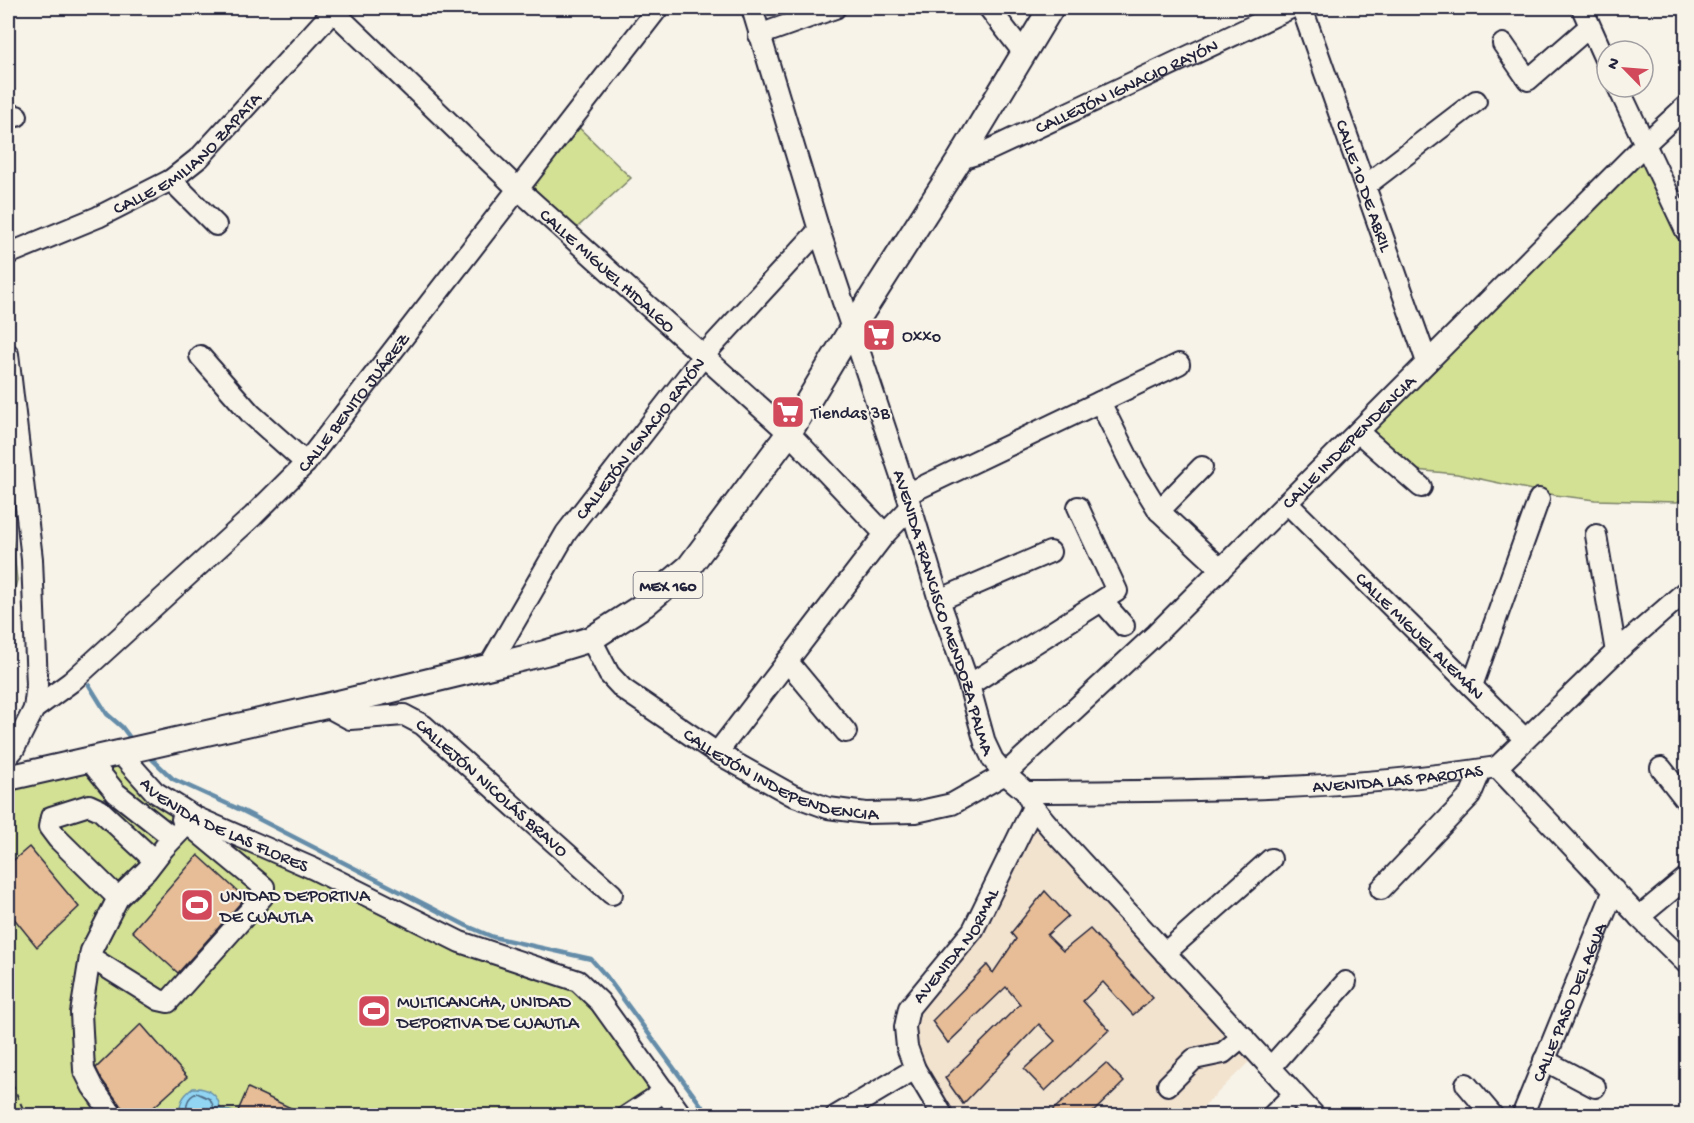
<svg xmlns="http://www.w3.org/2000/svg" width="1694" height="1123" viewBox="0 0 1694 1123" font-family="'Gochi Hand',sans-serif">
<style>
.built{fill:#f2e3cf}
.green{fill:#d3e194;stroke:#7a8268;stroke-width:1.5}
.water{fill:#91d5f3;stroke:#658da9;stroke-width:1.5}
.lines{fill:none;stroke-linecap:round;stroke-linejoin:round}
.shore{stroke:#4e6a85;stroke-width:1.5}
.stream{stroke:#658da9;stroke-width:4.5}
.building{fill:#e6bd96;stroke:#22223b;stroke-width:1.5}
.minor-casing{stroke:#22223b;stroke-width:24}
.major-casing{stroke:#22223b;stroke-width:28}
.path{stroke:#22223b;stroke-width:2;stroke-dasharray:6 4.5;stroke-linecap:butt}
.minor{stroke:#f7f3e8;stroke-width:20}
.major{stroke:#f7f3e8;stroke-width:24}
.labels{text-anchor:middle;stroke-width:4.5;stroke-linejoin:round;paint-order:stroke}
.shield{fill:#f7f3e8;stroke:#62616f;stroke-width:1.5}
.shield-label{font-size:16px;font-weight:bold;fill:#22223b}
.street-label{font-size:18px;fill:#22223b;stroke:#f7f3e8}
.poi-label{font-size:18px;fill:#22223b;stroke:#f7f3e8;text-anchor:start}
</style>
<rect width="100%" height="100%" fill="#f7f3e8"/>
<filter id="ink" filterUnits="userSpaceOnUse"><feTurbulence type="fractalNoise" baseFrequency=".0167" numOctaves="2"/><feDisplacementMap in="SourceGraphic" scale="12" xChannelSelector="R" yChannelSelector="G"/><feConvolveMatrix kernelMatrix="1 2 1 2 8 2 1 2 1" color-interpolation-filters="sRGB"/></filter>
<g filter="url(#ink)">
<!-- built -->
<path class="built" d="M1033,807L1258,1053L1195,1115H943L915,1069L909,1008L973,930Z"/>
<!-- green -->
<path class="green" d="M571,120L631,178L569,235L518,189Z
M1645,144L1686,231V496L1677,502L1595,500L1555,495L1457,474L1415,470L1358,432Z
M8,504L17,580L8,614Z
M121,754L155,792L460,942L578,981L665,1091L627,1116L8,1115V769Z"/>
<!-- water -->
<path class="water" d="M193,1088C207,1087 219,1094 220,1109L230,1111L241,1115H181C178,1104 183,1095 193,1088Z"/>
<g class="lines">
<!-- shore -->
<path class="shore" d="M187,1116C186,1106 186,1097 197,1093L210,1099L217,1114L226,1116"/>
<!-- stream -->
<path class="stream" d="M89,685L107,714L122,727L131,739
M152,759L173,779L243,811L467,926L493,937L591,959L607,977L709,1116"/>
</g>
<!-- building -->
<path class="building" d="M29,847L79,907L37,947L8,911V865Z
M198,855L245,898L178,973L132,931Z
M1045,891L1068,916L1047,935L1063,951L1090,929L1153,998L1133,1015L1103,982L1083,1001L1109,1030L1045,1091L1024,1069L1055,1041L1039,1024L963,1104L945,1078L1020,1004L1006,987L948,1043L932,1021L987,965L993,973L1016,939L1011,933Z
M141,1024L187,1077L144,1116H128L102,1080L96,1068Z
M1106,1063L1124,1082L1089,1116H1046Z
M248,1088L308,1116H247L238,1111Z"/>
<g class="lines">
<defs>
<g id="minor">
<path id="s1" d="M330,8L518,189L789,433L885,534"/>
<path id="s2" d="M752,8L819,230L907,494L939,600L969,685L985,743L993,760L1005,774L1026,792L1033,807L1055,833L1315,1116"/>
<path d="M989,8L1023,52"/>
<path id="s3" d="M1302,8L1427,362"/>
<path d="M1582,8L1607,64"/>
<path d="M759,35L835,8"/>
<path d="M1503,44L1528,80L1589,27"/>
<path d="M1618,87L1686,231"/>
<path d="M8,116H17"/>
<path id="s4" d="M960,159L987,151L1291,8"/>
<path d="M171,180L216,225"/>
<path d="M1365,186L1476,101"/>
<path id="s5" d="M8,254L98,217L171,180L200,157L336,8"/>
<path d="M8,354L32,559L37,685L34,709"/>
<path d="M200,356L251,414L306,463"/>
<path d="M1100,402L1135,472L1159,511L1221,569"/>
<path d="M1358,432L1421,487"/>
<path d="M907,494L1179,364"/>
<path id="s6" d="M1287,503L1525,739"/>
<path d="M1159,511L1202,467"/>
<path d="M1596,535L1616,652"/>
<path d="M939,600L1050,552"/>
<path d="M1102,601L1124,626"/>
<path id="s7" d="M591,639L609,674L623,689L717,753L792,795L828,808L866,813L916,812L952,804L1005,774L1156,634L1645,144L1686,106"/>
<path d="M787,661L846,732"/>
<path id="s8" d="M489,666L566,533L704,355L819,230"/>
<path d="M969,685L1117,591L1078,507"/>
<path d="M1472,686L1539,499"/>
<path id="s9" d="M326,706L350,719L404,715L423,725L612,894"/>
<path d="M717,753L885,534L911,507"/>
<path id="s10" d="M121,754L155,792L195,817L314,869L460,942L578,981L600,1002L682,1116"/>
<path id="s11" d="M8,756L14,749L34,709L71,682L253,516L306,463L658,8"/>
<path d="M90,761L116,793L173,838"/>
<path d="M1497,767L1639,917L1686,963"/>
<path d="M1497,767L1616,652L1686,591"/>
<path d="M1661,768L1686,800"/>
<path id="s12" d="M1026,792C1183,791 1342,791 1497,767"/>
<path d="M1381,889L1470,796L1481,770"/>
<path d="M118,898L58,839L49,827L51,817L89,805L100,810L154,860"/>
<path d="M1639,917L1686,878"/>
<path d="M1165,953L1271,859"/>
<path d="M90,957L159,1000L168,1002L263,896L264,887L182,819"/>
<path d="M1544,1060L1595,1087"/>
<path d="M1271,1067L1346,982"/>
<path d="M1466,1084L1493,1116"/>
<path d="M1168,1085L1194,1059L1223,1053L1243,1036"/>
<path d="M113,1116L92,1086L84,1070L81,1013L91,951L118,898L147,870L164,848L187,824"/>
<path d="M627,1116L665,1091"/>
<path d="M836,1116L915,1069"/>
<path id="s13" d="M943,1116L915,1069L907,1047L905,1027L909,1008L973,930L1033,807"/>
<path d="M1272,1116L1294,1094"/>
<path id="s14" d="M1522,1116L1614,890"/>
</g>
<path id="major" d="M8,778L326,706L545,653L591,639L644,605L689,567L789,433L852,328L960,159L1051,8"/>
</defs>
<!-- minor casing -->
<use href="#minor" class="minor-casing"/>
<!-- major casing -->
<use href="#major" class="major-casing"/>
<!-- path -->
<path class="path" d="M8,1074L26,1116"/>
<!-- minor -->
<use href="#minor" class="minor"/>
<!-- major -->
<use href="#major" class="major"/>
</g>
</g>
<!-- icons -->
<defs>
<symbol id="supermarket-square" viewBox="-11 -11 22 22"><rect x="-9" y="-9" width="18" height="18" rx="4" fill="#d1495b" stroke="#f7f3e8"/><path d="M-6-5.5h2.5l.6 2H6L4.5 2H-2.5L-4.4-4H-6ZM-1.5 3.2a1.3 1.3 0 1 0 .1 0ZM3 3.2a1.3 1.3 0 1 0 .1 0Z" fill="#fff"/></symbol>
<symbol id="stadium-square" viewBox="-11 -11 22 22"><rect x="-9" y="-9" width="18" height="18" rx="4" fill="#d1495b" stroke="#f7f3e8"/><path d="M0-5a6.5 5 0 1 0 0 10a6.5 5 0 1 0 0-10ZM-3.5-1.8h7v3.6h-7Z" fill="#fff"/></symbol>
</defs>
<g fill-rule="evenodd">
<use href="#supermarket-square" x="860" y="316" width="38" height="38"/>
<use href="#supermarket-square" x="769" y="393" width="38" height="38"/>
<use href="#stadium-square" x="178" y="886" width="38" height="38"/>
<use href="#stadium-square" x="355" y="992" width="38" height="38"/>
</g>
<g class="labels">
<!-- shield labels -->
<rect class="shield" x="633.5" y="572" width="69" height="26" rx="4.5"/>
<g class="shield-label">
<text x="668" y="591">MEX 160</text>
</g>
<!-- street labels -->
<g class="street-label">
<text dy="6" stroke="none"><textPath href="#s4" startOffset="182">CALLEJÓN IGNACIO RAYÓN</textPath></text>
<text dy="6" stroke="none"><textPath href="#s5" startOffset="208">CALLE EMILIANO ZAPATA</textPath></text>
<text dy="6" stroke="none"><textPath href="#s3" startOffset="188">CALLE 10 DE ABRIL</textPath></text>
<text dy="6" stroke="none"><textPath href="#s1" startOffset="382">CALLE MIGUEL HIDALGO</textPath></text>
<text dy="6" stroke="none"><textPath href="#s11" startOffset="498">CALLE BENITO JUÁREZ</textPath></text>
<text dy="6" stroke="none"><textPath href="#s8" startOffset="274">CALLEJÓN IGNACIO RAYÓN</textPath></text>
<text dy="6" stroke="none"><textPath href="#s7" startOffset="962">CALLE INDEPENDENCIA</textPath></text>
<text dy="6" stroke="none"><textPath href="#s2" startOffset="634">AVENIDA FRANCISCO MENDOZA PALMA</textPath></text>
<text dy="6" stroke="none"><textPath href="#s6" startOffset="188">CALLE MIGUEL ALEMÁN</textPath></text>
<text dy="6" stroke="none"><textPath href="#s7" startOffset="242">CALLEJÓN INDEPENDENCIA</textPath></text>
<text dy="6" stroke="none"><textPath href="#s12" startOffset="372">AVENIDA LAS PAROTAS</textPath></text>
<text dy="6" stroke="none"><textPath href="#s9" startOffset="196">CALLEJÓN NICOLÁS BRAVO</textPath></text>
<text dy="6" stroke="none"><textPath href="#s10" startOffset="128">AVENIDA DE LAS FLORES</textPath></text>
<text dy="6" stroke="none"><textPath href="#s13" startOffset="196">AVENIDA NORMAL</textPath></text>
<text dy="6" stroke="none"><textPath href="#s14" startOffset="123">CALLE PASO DEL AGUA</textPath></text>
</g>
<!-- poi labels -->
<g class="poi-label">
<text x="902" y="341">Oxxo</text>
<text x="811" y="418">Tiendas 3B</text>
<text x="220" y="901">UNIDAD DEPORTIVA<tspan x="220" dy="21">DE CUAUTLA</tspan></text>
<text x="397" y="1007">MULTICANCHA, UNIDAD<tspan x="397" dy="21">DEPORTIVA DE CUAUTLA</tspan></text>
</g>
</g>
<!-- margin -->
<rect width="1694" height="1123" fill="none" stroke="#f7f3e8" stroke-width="30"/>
<rect x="15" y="15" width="1664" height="1093" fill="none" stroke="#22223b" stroke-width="2" filter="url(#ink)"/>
<!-- north arrow -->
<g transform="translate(1625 69) rotate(295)"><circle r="28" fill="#f7f3e8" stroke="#a29fa3" stroke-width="1.5"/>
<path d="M0-4.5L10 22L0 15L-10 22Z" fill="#d1495b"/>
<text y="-9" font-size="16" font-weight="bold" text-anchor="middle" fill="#22223b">N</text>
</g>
</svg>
